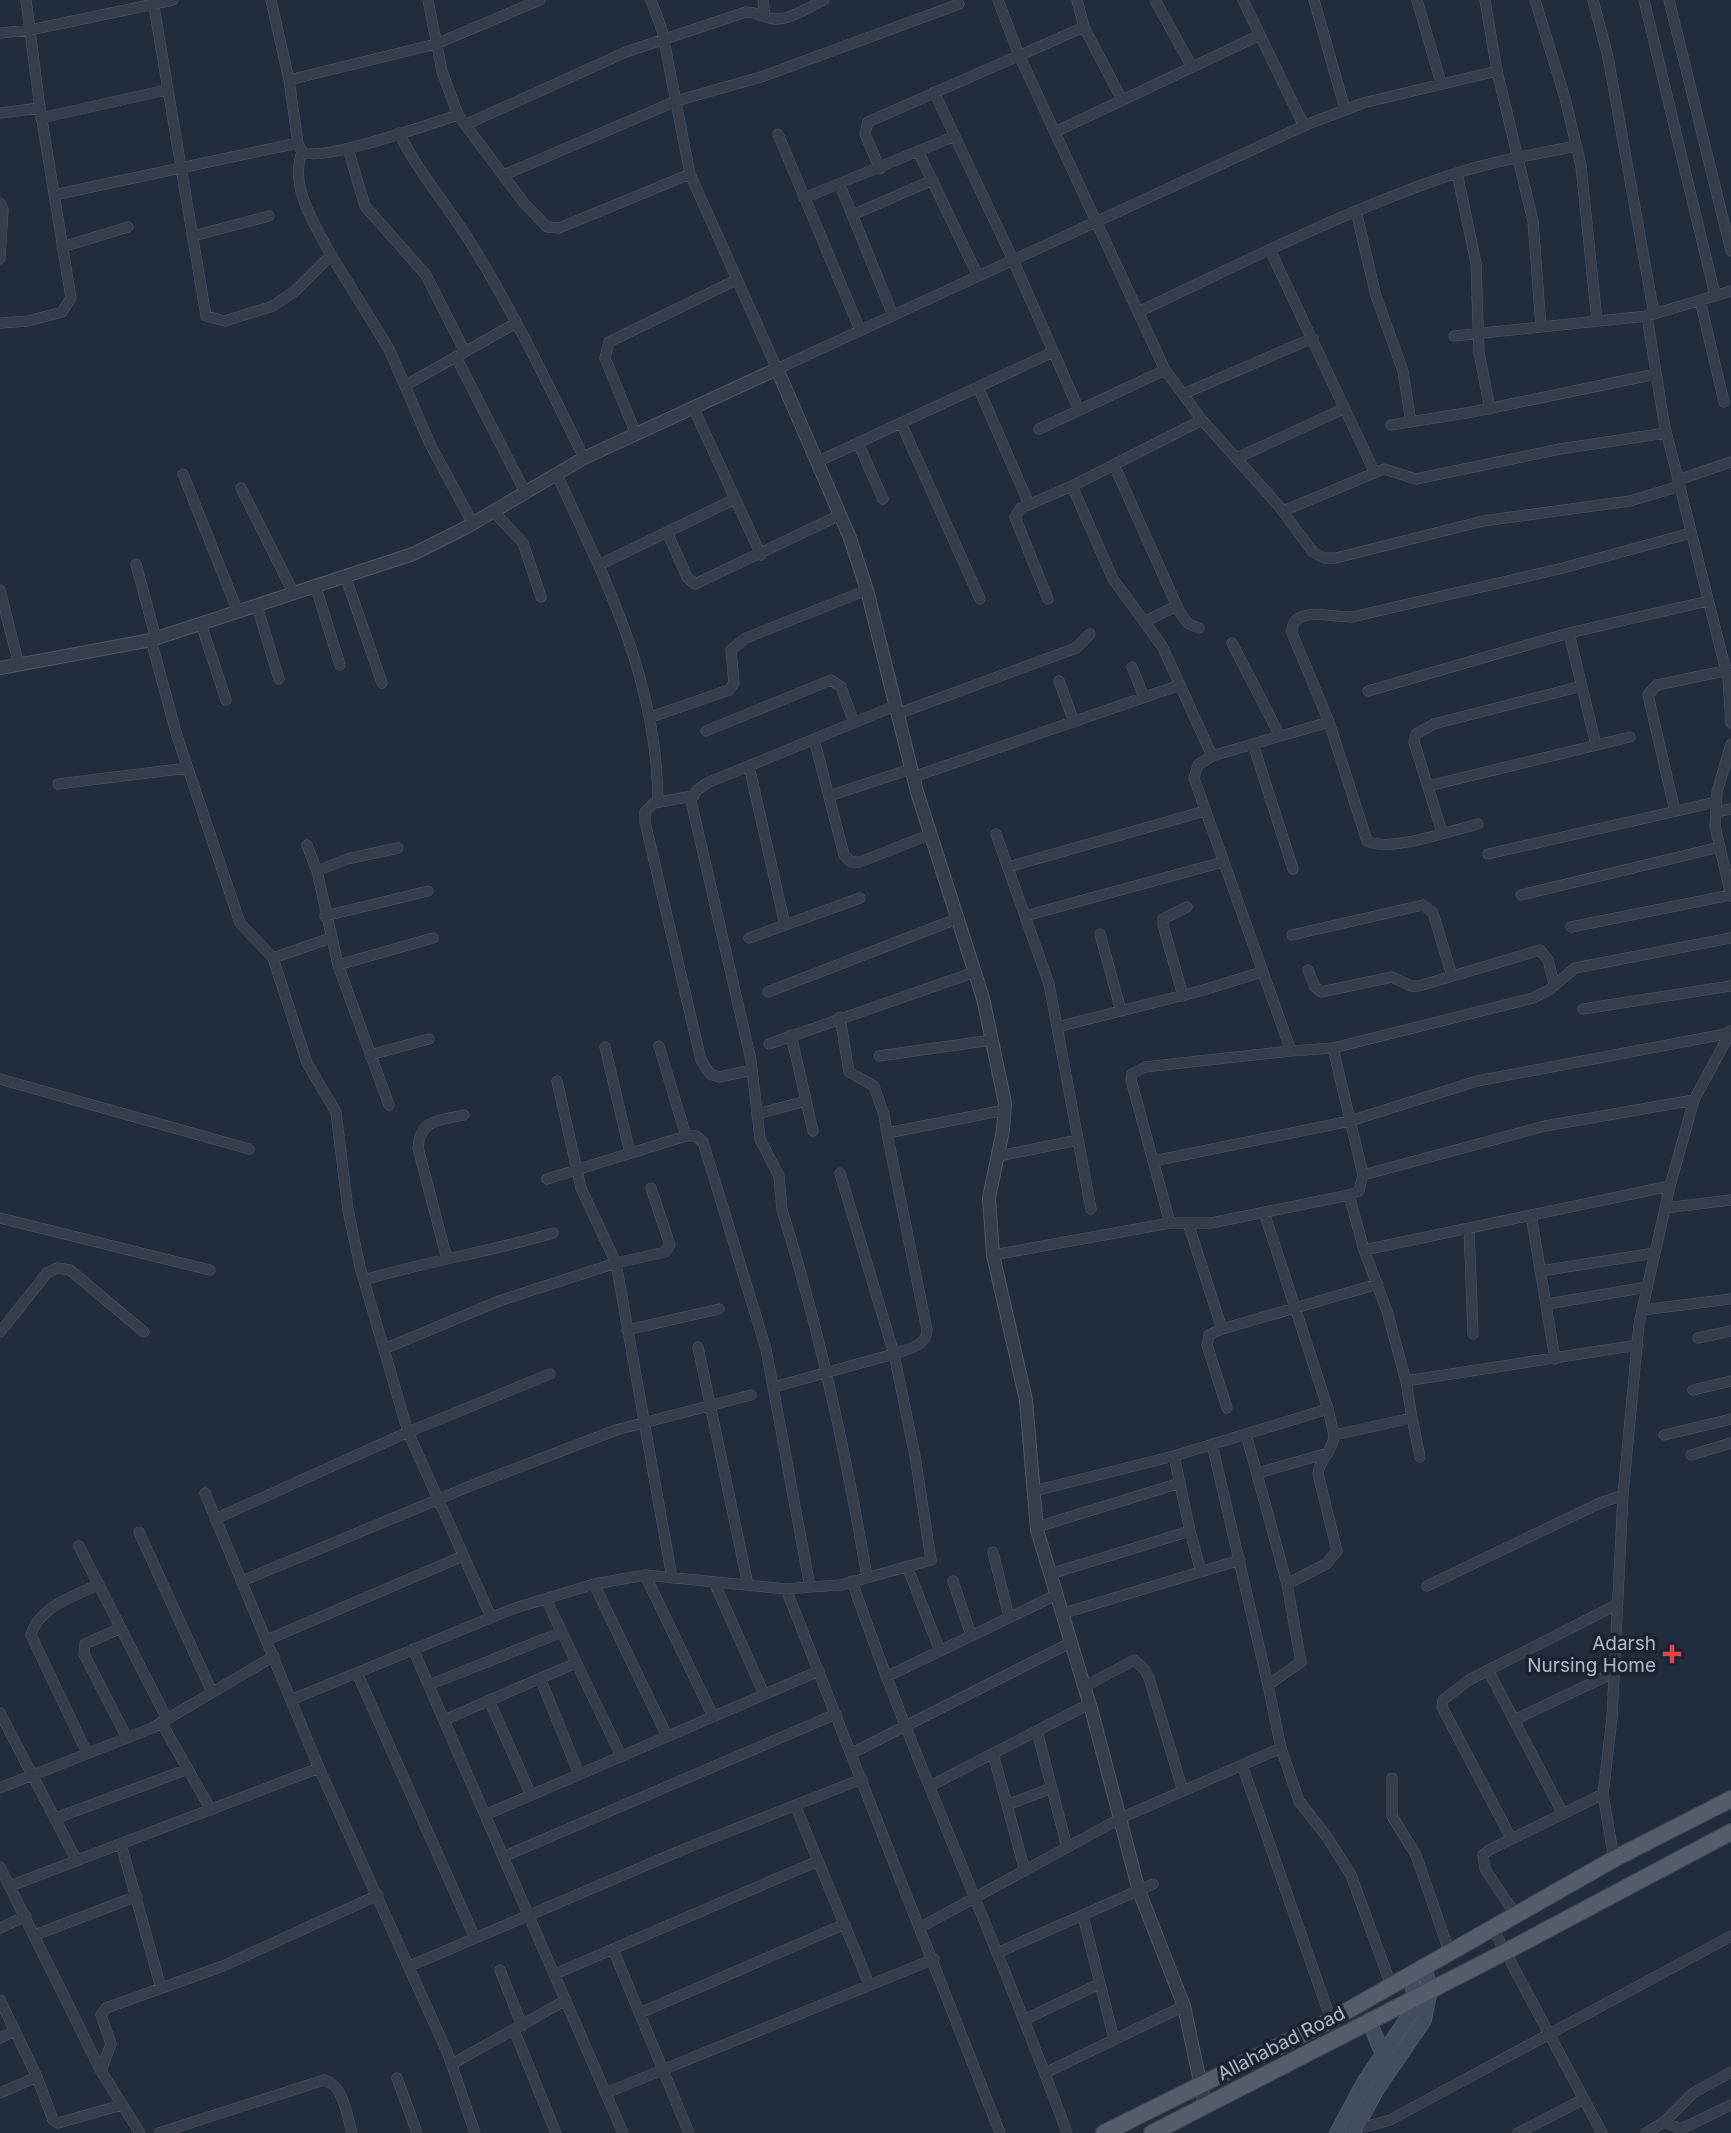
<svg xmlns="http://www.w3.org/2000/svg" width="1731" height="2133" viewBox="0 0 1731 2133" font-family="Inter,sans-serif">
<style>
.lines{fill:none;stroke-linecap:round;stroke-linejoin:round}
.minor-casing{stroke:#515969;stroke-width:11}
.tertiary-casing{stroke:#515969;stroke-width:14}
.secondary-casing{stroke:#515969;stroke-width:16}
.primary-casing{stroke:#3f4757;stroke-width:18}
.minor{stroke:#363e4e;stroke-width:10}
.tertiary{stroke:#363e4e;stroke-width:12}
.secondary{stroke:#434d61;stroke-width:14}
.primary{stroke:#535d6e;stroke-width:16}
.health-dot{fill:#e0444e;stroke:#1b2333;stroke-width:2.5}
.labels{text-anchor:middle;stroke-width:7;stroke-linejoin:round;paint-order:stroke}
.poi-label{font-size:19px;fill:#b1b9c9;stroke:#1b2333;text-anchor:end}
.street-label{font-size:19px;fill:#b1b9c9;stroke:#1b2333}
</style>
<rect width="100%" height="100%" fill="#212c3e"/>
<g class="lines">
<defs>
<path id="minor" d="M153,0L206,316L225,321L273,306L295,291L331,255L389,349L430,444L473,524
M271,0L289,80L298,143L302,152C322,163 432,123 458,115
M428,0L442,71L458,115L524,203L547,227L559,228L690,174
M651,0L662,30L690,174L777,369L1308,124L1363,103L1497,71
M763,0L765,16
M998,0L1019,55L1165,370L1202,420L1278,505L1313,552L1324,558H1336L1483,521L1630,501L1680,486
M1077,0L1084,27L1122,100
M1155,0L1192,67
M1243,0L1304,126
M1314,0L1345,109
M1417,0L1441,83
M1485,0L1497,71L1533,221L1541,327
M1535,0L1565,98L1581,166L1597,321
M1593,0L1608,57L1654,314
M1644,0L1715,295
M1669,0L1731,251
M0,33L30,30L173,0
M289,80L436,44L540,0
M934,92L1013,260L1079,410
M0,113L40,108
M41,118L166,90
M467,124L626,52L746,12C757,12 764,18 775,19C790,20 811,6 824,0
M1055,132L1260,35
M399,133C419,174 449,207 472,245C514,313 549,386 584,458
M778,134L860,330
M348,149L365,206L426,275L465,352
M918,151L978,276
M302,152C289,187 315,225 331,255
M880,169L865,134L868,122L1084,27
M1457,173L1476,263L1479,353L1490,409
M504,175L676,101L761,77L959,4
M840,185L893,315
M54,195L298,143
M804,198L955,136
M0,203L3,210L0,259
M1356,211L1376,296L1403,371L1411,422
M852,215L933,180
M193,236L269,216
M62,247L128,227
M1270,250L1374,471
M1700,300L1724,402
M1138,312C1236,266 1334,216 1436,180C1482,163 1530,155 1577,146
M1647,316L1664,423L1728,679L1731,723
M0,323L28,321L62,312L71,298L40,108L26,0
M1454,336L1647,316L1731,291
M456,357L526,494
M406,385L516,323
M978,387L1029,504
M1183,394L1313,338
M693,407L761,555
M901,423L980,599
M1391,425L1472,412L1656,374
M1039,429L1165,370
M636,434L605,358L609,342L736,280
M858,443L883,499
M1237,458L1345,408
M817,462L1053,352
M1114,465L1180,613L1189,624L1199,628
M183,474L238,612
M557,475C607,583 657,680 658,802
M1678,480L1731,462
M241,488L294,594
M1283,511L1384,469L1416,479L1560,449L1666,433
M494,512L523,543L541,597
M667,532L687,577L695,584L840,515
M136,564L156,639
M599,565L735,499
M346,578L382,683
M316,588L340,665
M0,590L19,665
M1048,599L1015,517L1021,508L1072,486
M257,606L279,679
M1144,622L1176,606
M201,624L226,700
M1569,633L1596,745
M151,640L177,736L240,923L273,958L307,1063L336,1112L348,1210L360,1267L408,1432L491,1617
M1232,643L1280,736
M1132,667L1144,697
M1059,681L1074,722
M1180,685L1162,646L1113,579L1072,486L1202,420
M1368,691L1569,633L1708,601
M897,714L1076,648L1090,634
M651,717L729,690L734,683L731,650L746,638L867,590
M1329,722L1367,841C1389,853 1453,830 1478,824
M706,731L831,680L841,687L854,723
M814,739L844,855L851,862H860L931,834
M1253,744L1293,869
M1731,744L1717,792L1715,826L1731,896
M1212,756L1329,722L1292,633C1291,604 1334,618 1352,617L1563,568L1691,533
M749,766L785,925
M913,777L1180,685L1212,756L1198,765L1194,778L1291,1051L1333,1048L1363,1175L1359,1191L1349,1195L1364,1250L1670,1186L1639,1324L1623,1495
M58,784L188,768
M1428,786L1630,737
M693,796L654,803L645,812V822L701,1060L710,1074L719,1077L752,1070
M829,796L911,769
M1675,811L1648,695L1657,685L1729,670
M1716,812L1731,809
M1442,832L1414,742L1416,734L1434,724L1582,686
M996,834L1049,984L1091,1209
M307,845L317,871L338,965L389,1105
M1488,854L1716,802
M1008,867L1205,811
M317,871L347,859L398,848
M1521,895L1720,847
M325,916L428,891
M1025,916L1223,862
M1571,927L1731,895
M1100,934L1121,1011
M1292,935L1423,905L1433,913L1452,976
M749,938L860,898
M273,958L331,938
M338,965L433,938
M1308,970L1315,987L1321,992L1392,977L1411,986H1419L1540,950L1548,960L1554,984
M768,992L959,918
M1183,996L1163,925V919L1187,907
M1583,1009L1731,986
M840,1017L849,1072L874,1086L884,1115L887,1133L1005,1110
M1057,1027L1200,991L1262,972
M791,1035L813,1131
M769,1044L975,972
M659,1046L686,1136
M605,1047L630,1153
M1333,1048L1533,998L1549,990L1575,968L1731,938
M370,1055L429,1039
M879,1056L992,1040
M0,1079L249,1149
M557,1081L581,1188L616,1263L672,1578
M757,1114L806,1101
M999,1156L1078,1140
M1154,1161L1350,1121L1477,1081L1731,1033
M1363,1175L1545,1126L1694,1100L1731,1031
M547,1179L686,1136H696L703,1142L766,1349L810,1587
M1670,1186L1694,1100
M1665,1208L1731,1200
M1264,1212L1328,1409
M1531,1215L1555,1359
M0,1218L210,1270
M1170,1223L1131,1080L1132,1074L1145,1067L1291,1051
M1188,1223L1222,1329L1378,1284
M1469,1228L1473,1334
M1364,1250L1387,1311L1406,1381
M993,1255L1170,1223H1211L1349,1195
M447,1259L418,1148C420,1118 440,1121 464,1115
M1541,1271L1655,1253
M364,1280C427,1261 490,1252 553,1233
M1547,1304L1647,1287
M1642,1310L1731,1299
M1222,1329L1209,1335L1207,1345L1227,1408
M627,1330L719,1309
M0,1332L47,1273L57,1268L70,1270L144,1332
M1698,1338L1731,1331
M698,1347L748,1585
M384,1349L499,1301L616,1263L665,1252L670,1245L651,1188
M774,1387L894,1354L840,1173
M1693,1390L1731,1381
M1412,1418L1420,1457
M1246,1434L1287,1584
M1664,1435L1731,1419
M1212,1444L1268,1685
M1691,1455L1731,1443
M1258,1473L1328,1453
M1034,1491L1174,1456
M205,1493L319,1768L448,2054L475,2133
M215,1519L408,1432L550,1374
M1037,1527L1180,1483
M1190,1531L1201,1572
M139,1532L212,1692
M79,1546L167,1719
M993,1552L1009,1617
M907,1566L940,1651
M1050,1574L1190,1531L1174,1456L1328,1409L1334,1435L1412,1418L1406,1381L1638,1345
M645,1575L713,1716
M867,1577C846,1453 820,1331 782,1210L779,1176L760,1139L751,1060L691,801L696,791L707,783L895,706
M242,1581L475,1484L616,1430L751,1395
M852,1581C916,1768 1000,1948 1067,2133
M953,1581L971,1635
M714,1582L764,1694
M594,1584L667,1736
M1427,1586L1600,1503L1623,1495L1612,1718L1603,1794L1614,1859
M786,1589L1000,2133
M546,1599L621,1756
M1061,1614L1240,1560
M121,1628L85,1644L84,1654L127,1738
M267,1640L463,1556
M413,1649L623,2133
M1488,1670L1563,1814
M357,1673L475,1938
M886,1677L1056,1595
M540,1678L579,1774
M429,1685L562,1632
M1084,1687L1134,1660L1145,1670L1149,1678L1183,1791
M293,1699L512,1609L594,1584L645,1575L786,1589L810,1587L841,1585L931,1560L915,1456L894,1354C907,1349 926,1347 927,1330L887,1133
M489,1700L531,1795
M0,1713L77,1861
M444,1720L576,1663
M1514,1720L1615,1672
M161,1722L211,1810
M1037,1731L1067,1847
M1281,1748L1299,1801L1327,1837L1351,1875L1391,1985
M87,1753L31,1635C39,1606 74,1597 99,1584
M852,1753L1070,1643
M993,1754L1025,1871
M1242,1765L1331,2020
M1392,1778V1816L1416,1855L1449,1951
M930,1786L1089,1704
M0,1788L152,1728L274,1656
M795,1805L869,1984
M1007,1805L1052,1788
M485,1815L819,1671
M56,1818L188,1769
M1511,1838L1442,1707L1443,1700L1469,1680L1618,1604
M121,1844L161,1988
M503,1857L836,1714
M0,1867L101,2071L140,2133
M10,1886L319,1768
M1515,1914L1485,1869L1483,1855L1489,1850L1603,1794
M1083,1916L1114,2039
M921,1927L1121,1818L1281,1748L1268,1685L1301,1662L1287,1584L1326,1564L1337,1551L1318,1474C1319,1458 1334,1451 1334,1435
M1492,1927L1602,2133
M0,1928L26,1916
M35,1935L137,1896
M613,1949L689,2133
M997,1953L1153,1884
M410,1966L689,1847L862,1779
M500,1970L522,2026
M555,1974L818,1861
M0,2000L37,2077L0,2093
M640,2013L845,1924
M1026,2019L1099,1984
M514,2030L556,2133
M0,2038L15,2031
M452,2064L566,2000
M101,2071L111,2044L101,2015L106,2008L223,1966L378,1895
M1045,2073L1184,2006
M37,2077L53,2120L58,2123L122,2105
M397,2078L417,2133
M606,2093L934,1959
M1664,2122L1681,2129L1731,2105
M1352,2125L1368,2126L1390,2120L1731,1936
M159,2133L324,2080C344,2085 347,2116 352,2133
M1518,2133L1584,2099
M1646,2133L1664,2122L1693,2093L1731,2072"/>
<path id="tertiary" d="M0,668L151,640L413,554L465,528L584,458L777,369L850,538L867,590L917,792L983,998L1005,1103L1003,1130L989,1198L993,1255L1026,1400L1037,1530L1092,1712L1139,1891L1184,2006L1205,2105"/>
<path id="secondary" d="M1369,2021L1386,2062
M1337,2133L1365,2081L1411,2013L1415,1997L1410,1974
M1353,2133L1377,2089L1424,2020L1430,1990L1424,1966"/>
<path id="primary" d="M1104,2133L1331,2020L1614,1859L1731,1799
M1152,2133L1505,1952L1731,1832"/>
</defs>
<!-- minor casing -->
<use href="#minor" class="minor-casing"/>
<!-- tertiary casing -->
<use href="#tertiary" class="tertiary-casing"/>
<!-- secondary casing -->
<use href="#secondary" class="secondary-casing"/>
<!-- primary casing -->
<use href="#primary" class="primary-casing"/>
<!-- minor -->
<use href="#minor" class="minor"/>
<!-- tertiary -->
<use href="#tertiary" class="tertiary"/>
<!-- secondary -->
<use href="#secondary" class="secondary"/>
<!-- primary -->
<use href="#primary" class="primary"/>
</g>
<!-- markers -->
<path class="health-dot" d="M1668.5 1643.5h7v7h7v7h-7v7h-7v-7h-7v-7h7z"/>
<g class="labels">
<!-- poi labels -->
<g class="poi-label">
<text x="1656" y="1650">Adarsh<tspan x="1656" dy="22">Nursing Home</tspan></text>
</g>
<!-- street labels -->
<g class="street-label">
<text transform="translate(1281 2043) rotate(-27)" y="7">Allahabad Road</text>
</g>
</g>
</svg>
